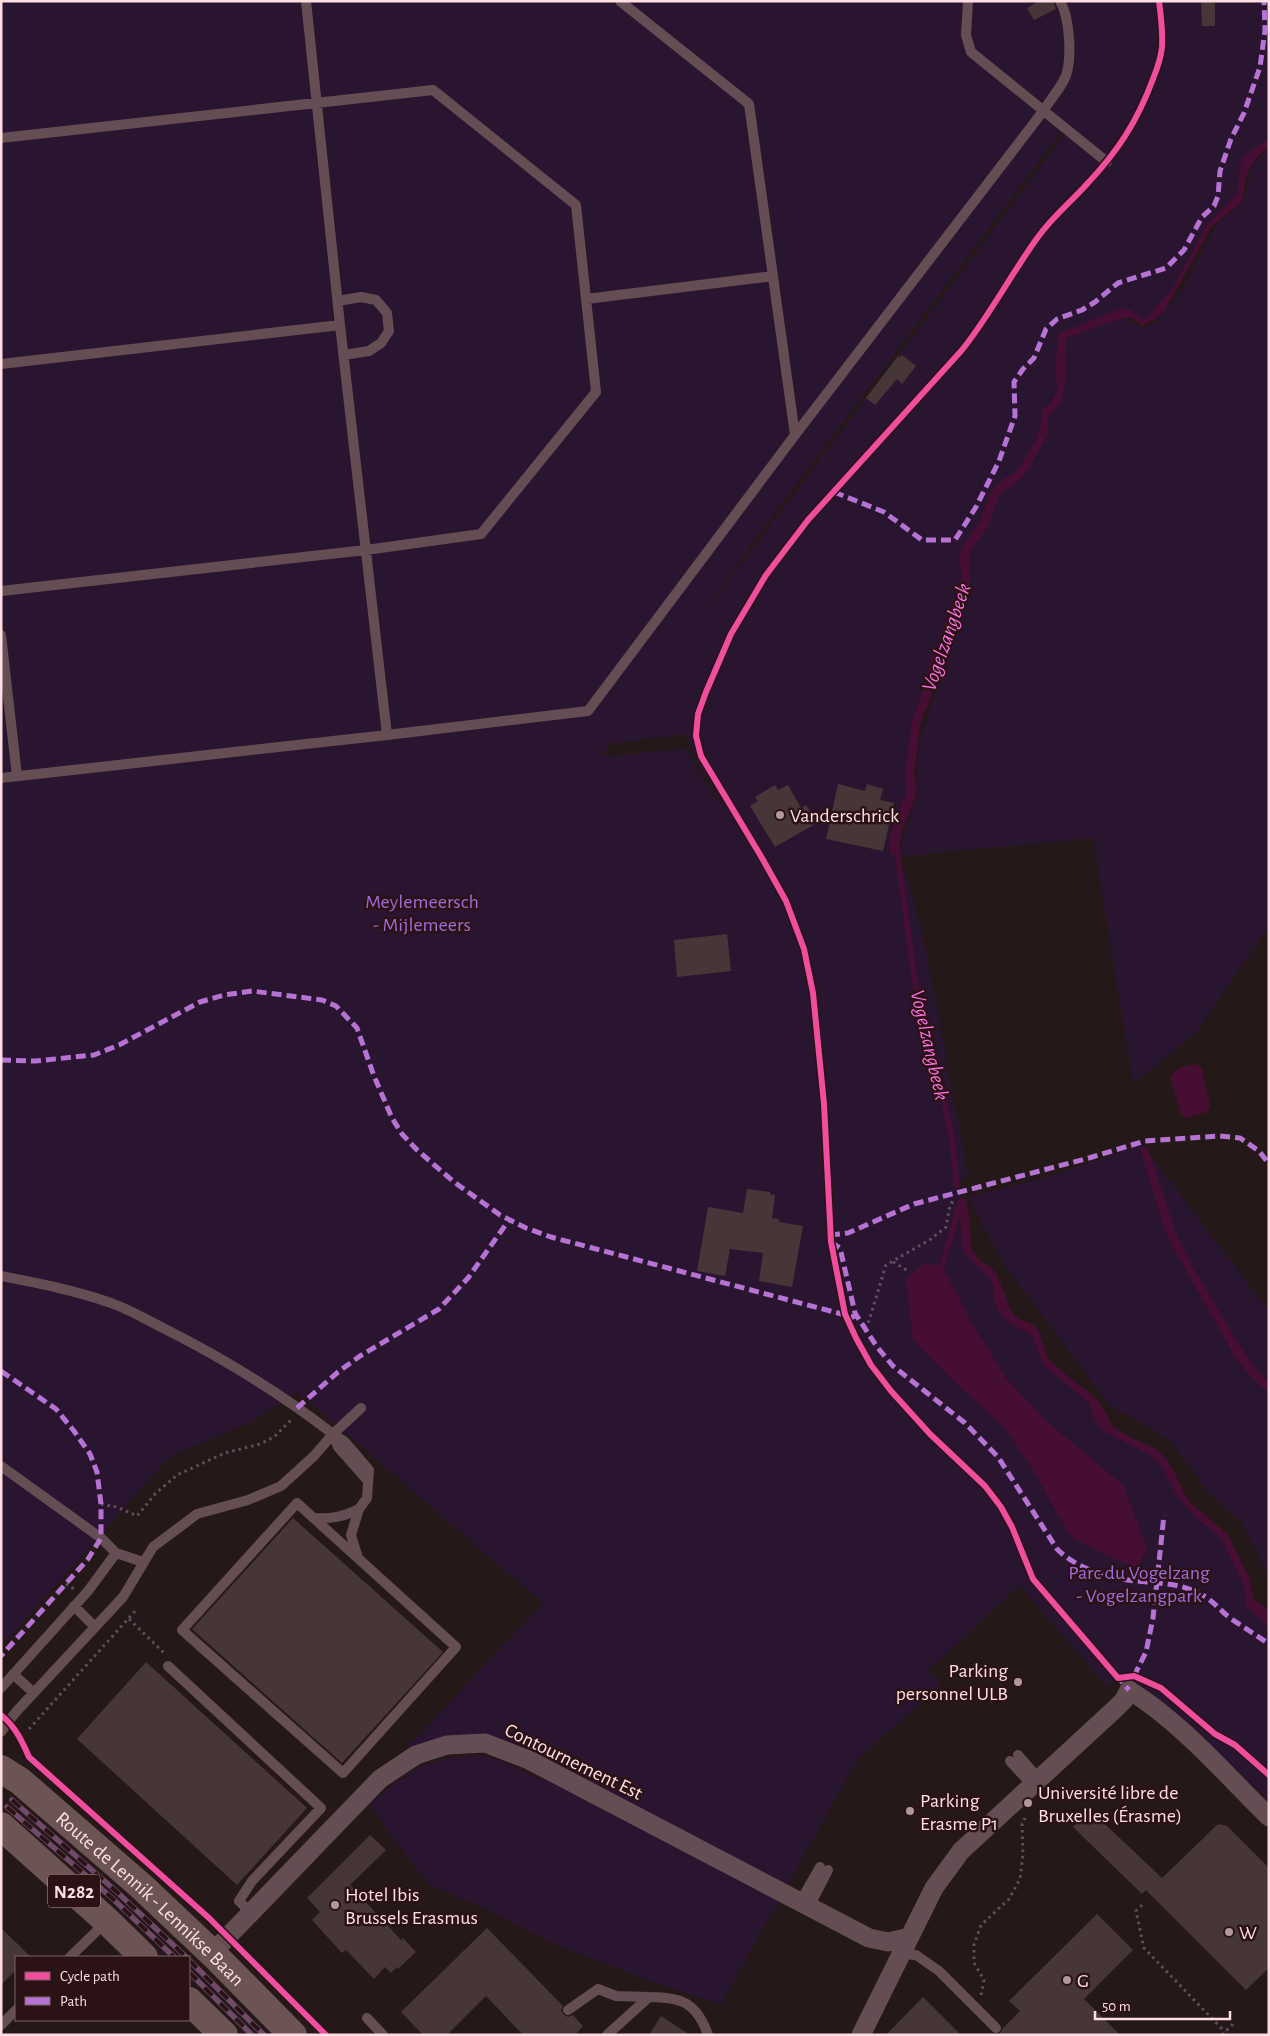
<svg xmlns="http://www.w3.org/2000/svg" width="1270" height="2036" viewBox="0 0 1270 2036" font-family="'Alegreya Sans',sans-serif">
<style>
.green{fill:#2a1531;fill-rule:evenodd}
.water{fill:#460e32}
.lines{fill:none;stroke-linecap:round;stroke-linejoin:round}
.stream{stroke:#460e32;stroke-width:5.5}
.building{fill:#463638}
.path{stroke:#654c5f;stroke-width:3;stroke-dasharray:2.5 4;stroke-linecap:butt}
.service{stroke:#654e53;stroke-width:10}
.minor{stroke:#654e53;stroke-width:19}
.primary{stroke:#6c5454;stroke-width:28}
.rail-casing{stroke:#704a69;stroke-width:5.5}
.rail{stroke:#2b1215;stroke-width:4;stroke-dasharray:11;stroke-linecap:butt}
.quiet{stroke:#b673d3;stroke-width:5;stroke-dasharray:10 5;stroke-linecap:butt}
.cycleway-casing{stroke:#2b1215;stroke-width:9}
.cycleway{stroke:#ef4d9e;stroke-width:6}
.poi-dot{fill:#b2989c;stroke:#2b1215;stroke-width:2}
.labels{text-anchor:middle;stroke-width:5;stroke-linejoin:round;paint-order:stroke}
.shield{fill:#2b1215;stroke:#bfa0a5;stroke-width:1}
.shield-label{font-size:19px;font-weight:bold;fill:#fedde3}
.poi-label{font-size:20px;fill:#fedde3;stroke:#2b1215;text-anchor:start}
.park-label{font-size:20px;fill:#a06add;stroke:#2b1215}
.street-label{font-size:20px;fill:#fedde3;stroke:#2b1215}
.water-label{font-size:21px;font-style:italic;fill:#fa6fe1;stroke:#2b1215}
</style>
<rect width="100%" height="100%" fill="#251819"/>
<!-- green -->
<path class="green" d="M1,1H1269V144L1250,156L1241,192L1213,220L1180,280L1147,322L1125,313L1107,321L1119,320L1125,317L1141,328L1155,323L1180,293L1217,224L1239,206L1245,196L1253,164L1269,149V926L1195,1034L1133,1083L1093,838L902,856L900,851L904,833L917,797L918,749L962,604L957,600L916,726L913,790L894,845L900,870H905L924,940L968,1175L958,1185L971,1249L976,1258L999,1279L1014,1319L1040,1332L1047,1361L1093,1397L1100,1421L1135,1443L1149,1446L1168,1459L1180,1493L1197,1513L1221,1530L1248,1578L1249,1600L1269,1618V1801L1169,1706L1135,1685L1121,1674L1108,1687L1019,1585L928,1671L942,1685L858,1758L721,2004L661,1985L552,1943L480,1906L428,1884L369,1805C398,1779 424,1758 463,1757C469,1756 477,1755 483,1756C498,1758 529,1774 543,1781L558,1766L445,1738L405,1750L543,1603L298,1392L251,1422L170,1456L1,1647ZM1068,123L1071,125L1064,136L695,625L755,539ZM686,734L697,763L726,810C710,793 696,771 688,748L601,757L610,744Z
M1142,1144L1269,1312V1578L1241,1521L1209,1493L1172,1442L1130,1416L1111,1407L1002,1261L968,1197L1051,1176Z"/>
<!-- water -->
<path class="water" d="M1269,138V148C1247,162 1246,177 1242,202L1212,226L1163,313L1143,326L1131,317L1122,318L1066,338L1065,386L1061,403L1048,417V434L1028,470L1022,478L999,495L988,527L972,548L969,554L970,586L939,660L932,693L920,725L914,774C926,802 893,825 901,857H895L890,852V838L895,819L907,792L905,775L912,721L924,689L931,658L936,650L951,604L962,584V575L959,563L960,553L966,541L980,522L991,491L1001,481L1017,471L1035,442L1041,423L1042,411L1050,404L1057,391L1056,366L1058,334L1120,309H1129L1144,320L1146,319L1174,286L1208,223L1235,197C1242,186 1236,170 1243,158C1249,149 1261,145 1269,138Z
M1193,1064L1198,1065L1202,1069L1210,1106L1207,1112L1186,1118L1181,1114L1170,1076L1180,1068Z
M1147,1146L1176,1233L1191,1264L1240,1346L1260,1374L1269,1381V1393L1253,1379L1237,1360L1175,1251L1164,1227L1140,1149Z
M965,1198L969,1214L971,1249L980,1261L991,1267L997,1275L1011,1311L1015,1317L1034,1325L1038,1330L1048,1359L1077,1384L1092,1394L1096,1399L1105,1423L1132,1438L1155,1448L1161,1453L1175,1473L1183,1491L1190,1502L1228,1535L1250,1580L1254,1604L1269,1618V1627L1246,1606L1244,1585L1221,1538L1194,1516L1177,1496L1161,1465L1150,1455L1105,1432L1097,1424L1091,1411V1404L1044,1366L1032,1335L1009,1323L1004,1318L997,1293L990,1279L963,1252L958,1200Z
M924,1263L942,1266L975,1328L1005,1377L1045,1420L1123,1485L1147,1548L1137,1568L1105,1555L1070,1536L1035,1473L1005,1428L956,1383L913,1340L906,1280Z"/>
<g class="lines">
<!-- stream -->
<path class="stream" d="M897,851L915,983L941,1087L952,1139L957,1185
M942,1266L961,1201
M998,1284C993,1295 999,1307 1006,1316
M1096,1402L1112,1430L1115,1431
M1248,1599L1269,1614"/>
</g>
<!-- building -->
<path class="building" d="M1039,1H1053L1056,9L1034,20L1027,8Z
M1201,1H1215V26H1202Z
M902,355L916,366L902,384L897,379L875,405L866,398L898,356L900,357Z
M838,784L865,791L867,784L883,789L880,800L894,803L883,851L826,839Z
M775,785L778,790L788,785L801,808L806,805L817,823L775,847L750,806L758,801L755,797Z
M727,934L731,971L677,977L674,940Z
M747,1189L770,1192V1194L775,1195L772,1218L779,1219V1222L803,1226L792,1287L759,1281L763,1253L730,1249L725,1276L697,1271L708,1207L743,1213Z
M293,1518L443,1652L342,1763L192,1629Z
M146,1662L307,1808L237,1885L77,1739Z
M1090,1810L1162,1878L1218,1824L1227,1826L1269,1868V1968L1246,1990L1146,1890L1142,1894L1073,1827Z
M370,1835L386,1850L350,1885L401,1940L403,1938L416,1952L398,1969L397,1967L391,1973L385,1967L374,1979L346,1950L342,1953L312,1920L320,1912L307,1898Z
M1097,1914L1133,1950L1084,1999L1120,2035H996L1000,2033L1003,2028L1020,2011L1009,2001Z
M1,1928L31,1957H16V1970L1,1985Z
M487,1928L563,2006L561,2010L563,2014L568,2017L573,2015L583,2026L575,2035H523L486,1996L447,2035H423L401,2012Z
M923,1997L961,2035H886Z
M661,2016L690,2035H649Z"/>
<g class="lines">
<!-- path -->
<path class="path" d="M893,1262L910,1272
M863,1327L869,1321L886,1265L931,1239L946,1227L950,1205L954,1200
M101,1504L117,1507L137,1516L155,1494L177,1475L225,1453L260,1444L274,1437L292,1419
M1096,1581L1099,1573
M66,1584L74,1589
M129,1619L164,1653
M29,1729L137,1609
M1142,1905L1136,1911L1144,1948L1225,2032
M981,1995L984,1980L974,1963V1945L981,1925L1009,1899L1020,1879L1023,1854L1022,1824L1025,1818
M1222,2035L1234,2023"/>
<!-- service -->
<path class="service" d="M306,1L340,325L387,735L588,711L795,435L749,104L620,1
M968,1L966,35L971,52L1107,162
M1,138L433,90L576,205L596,392L481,534L366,550L1,591
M586,299L773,276
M338,301L361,297L376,300L387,313L389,331L381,343L369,351L344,355
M1,364L340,325
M795,435L1044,110C1050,100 1058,91 1064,80C1073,63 1070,18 1060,1
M1,635L17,776
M1,778L387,735
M1,1276C37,1283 74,1290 108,1302C127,1308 145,1319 163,1328C223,1358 280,1393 333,1434L314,1456L281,1486L248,1500L197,1514L153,1547L123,1597L15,1713L1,1732
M333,1434L345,1442L369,1470L367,1498L359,1509L351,1535L358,1558
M333,1434L338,1447L368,1481
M333,1434L361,1408
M1,1466L101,1538L116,1553L143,1562
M297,1503L456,1647L343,1773L182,1630Z
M313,1518C331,1519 343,1517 359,1509
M74,1606L95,1627
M168,1666L321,1808L252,1881L239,1901L251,1913
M13,1674L34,1693
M1,1688L88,1591L116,1553
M1018,1755L1039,1779
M1010,1761L1032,1785
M800,1902L820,1867
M809,1907L828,1870
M901,1954L916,1955L939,1971L996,2028
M70,1957L106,1922
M568,2010L598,1989L616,1996L649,1997
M367,2018L383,2035
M1,2025L16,2010
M607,2035L649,1997C682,1997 697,2003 708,2035"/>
<!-- minor -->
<path class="minor" d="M212,1953L380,1779L416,1755L447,1745L485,1743L529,1760L869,1938L888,1942L910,1937
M861,2035L934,1888L961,1851L1115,1709L1124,1700L1129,1690C1182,1723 1224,1773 1269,1817"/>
<!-- primary -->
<g class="primary">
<path id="s1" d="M1,1769L20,1781L141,1886L212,1953L293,2035"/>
<path d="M1,1826L107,1921L144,1957"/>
<path d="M189,2001L224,2035"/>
</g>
<defs>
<path id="rail" d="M12,1800L117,1892L186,1957
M7,1807L112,1898L174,1957
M189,1960L264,2035
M189,1972L252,2035"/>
</defs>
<!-- rail casing -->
<use href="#rail" class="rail-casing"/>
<!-- rail -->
<use href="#rail" class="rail"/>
<!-- quiet -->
<path class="quiet" d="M834,492L884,512L922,540H955L976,507L999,461L1015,416L1014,382L1023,369L1034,358L1046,329L1057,319L1082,310L1095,302L1118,283L1166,268L1184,250L1202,217L1214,206L1218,196L1220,171L1231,139L1244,113L1260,67L1265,30L1264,1
M1,1060L35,1061L94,1055L119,1045L200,1002L224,995L252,991L322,1000L336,1006L357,1028L374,1076L392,1118L402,1134L416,1149L454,1182L500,1215L526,1228L551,1237L853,1317L856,1315
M830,1235L848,1233L914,1204L1089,1158L1145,1141L1220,1136L1240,1138L1259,1151L1269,1164
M831,1242L840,1248L855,1313L877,1347L893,1366L965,1423L998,1457L1057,1549C1077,1569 1110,1579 1137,1581C1157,1583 1176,1583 1194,1591C1212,1598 1217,1608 1230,1618C1243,1627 1256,1635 1269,1644
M1,1371L56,1409L74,1431L90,1454L97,1472L101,1504V1538L88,1559L1,1656
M297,1408L338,1372L360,1356L439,1309L468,1278L509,1220
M1116,1675L1129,1690
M1134,1676L1146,1652L1153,1618L1164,1515"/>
<defs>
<path id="cycleway" d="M1159,1C1161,16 1163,31 1162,47C1161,58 1157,69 1153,79C1137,122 1118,151 1087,184C1070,203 1053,216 1038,237C1011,274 990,315 962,350L808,520L766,575L731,634L706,692L698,714L696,736L701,756L762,858L786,901L804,949L813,993L824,1104L831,1242L845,1314L856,1338L871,1365L891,1391L930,1434L985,1486L1001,1507L1012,1527L1033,1579L1118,1678L1134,1676L1161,1688L1215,1734L1235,1745L1269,1775
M1,1715C15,1726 22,1741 29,1757L209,1918L326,2035"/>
</defs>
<!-- cycleway casing -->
<use href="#cycleway" class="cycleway-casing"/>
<!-- cycleway -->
<use href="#cycleway" class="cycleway"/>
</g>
<!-- markers -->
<g class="poi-dot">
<circle cx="780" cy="815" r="5"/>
<circle cx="1018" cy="1682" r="5"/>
<circle cx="1028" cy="1803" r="5"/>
<circle cx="910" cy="1811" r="5"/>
<circle cx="335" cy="1905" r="5"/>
<circle cx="1229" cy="1932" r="5"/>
<circle cx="1067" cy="1980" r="5"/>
</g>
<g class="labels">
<!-- shield labels -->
<rect class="shield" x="48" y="1874.5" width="52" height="33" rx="4"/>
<g class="shield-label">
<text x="74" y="1898">N282</text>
</g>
<!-- poi labels -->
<g class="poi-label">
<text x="790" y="822">Vanderschrick</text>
<text x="1008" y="1677" text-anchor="end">Parking<tspan x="1008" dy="23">personnel ULB</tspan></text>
<text x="1038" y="1799">Université libre de<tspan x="1038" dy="23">Bruxelles (Érasme)</tspan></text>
<text x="920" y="1807">Parking<tspan x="920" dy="23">Erasme P1</tspan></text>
<text x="345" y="1901">Hotel Ibis<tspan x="345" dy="23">Brussels Erasmus</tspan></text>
<text x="1239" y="1939">W</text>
<text x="1077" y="1987">G</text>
</g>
<!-- park labels -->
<g class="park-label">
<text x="422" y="908">Meylemeersch<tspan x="422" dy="23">- Mijlemeers</tspan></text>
<text x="1139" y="1579">Parc du Vogelzang<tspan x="1139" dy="23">- Vogelzangpark</tspan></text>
</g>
<!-- street labels -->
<g class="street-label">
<text transform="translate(574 1761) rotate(26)" y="7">Contournement Est</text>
<text dy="7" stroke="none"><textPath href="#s1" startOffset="198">Route de Lennik - Lennikse Baan</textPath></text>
</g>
<!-- water labels -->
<g class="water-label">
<text transform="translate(946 637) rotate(-71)" y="7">Vogelzangbeek</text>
<text transform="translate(930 1045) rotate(77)" y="7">Vogelzangbeek</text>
</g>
</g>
<!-- border -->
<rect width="1270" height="2036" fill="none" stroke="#fedde3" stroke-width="5"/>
<!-- legend -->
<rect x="15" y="1956" width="175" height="65" fill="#2b1215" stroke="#7f6367"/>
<rect x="25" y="1972" width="25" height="8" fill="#ef4d9e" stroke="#7f6367"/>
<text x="60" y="1981" font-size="15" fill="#fedde3">Cycle path</text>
<rect x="25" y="1997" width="25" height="8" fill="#b673d3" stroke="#7f6367"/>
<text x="60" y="2006" font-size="15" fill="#fedde3">Path</text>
<!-- scale -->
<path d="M1095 2011v8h135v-8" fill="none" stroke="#fedde3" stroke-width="2.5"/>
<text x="1102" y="2011" font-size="15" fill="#fedde3" stroke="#2b1215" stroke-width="4" paint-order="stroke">50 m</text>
</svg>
